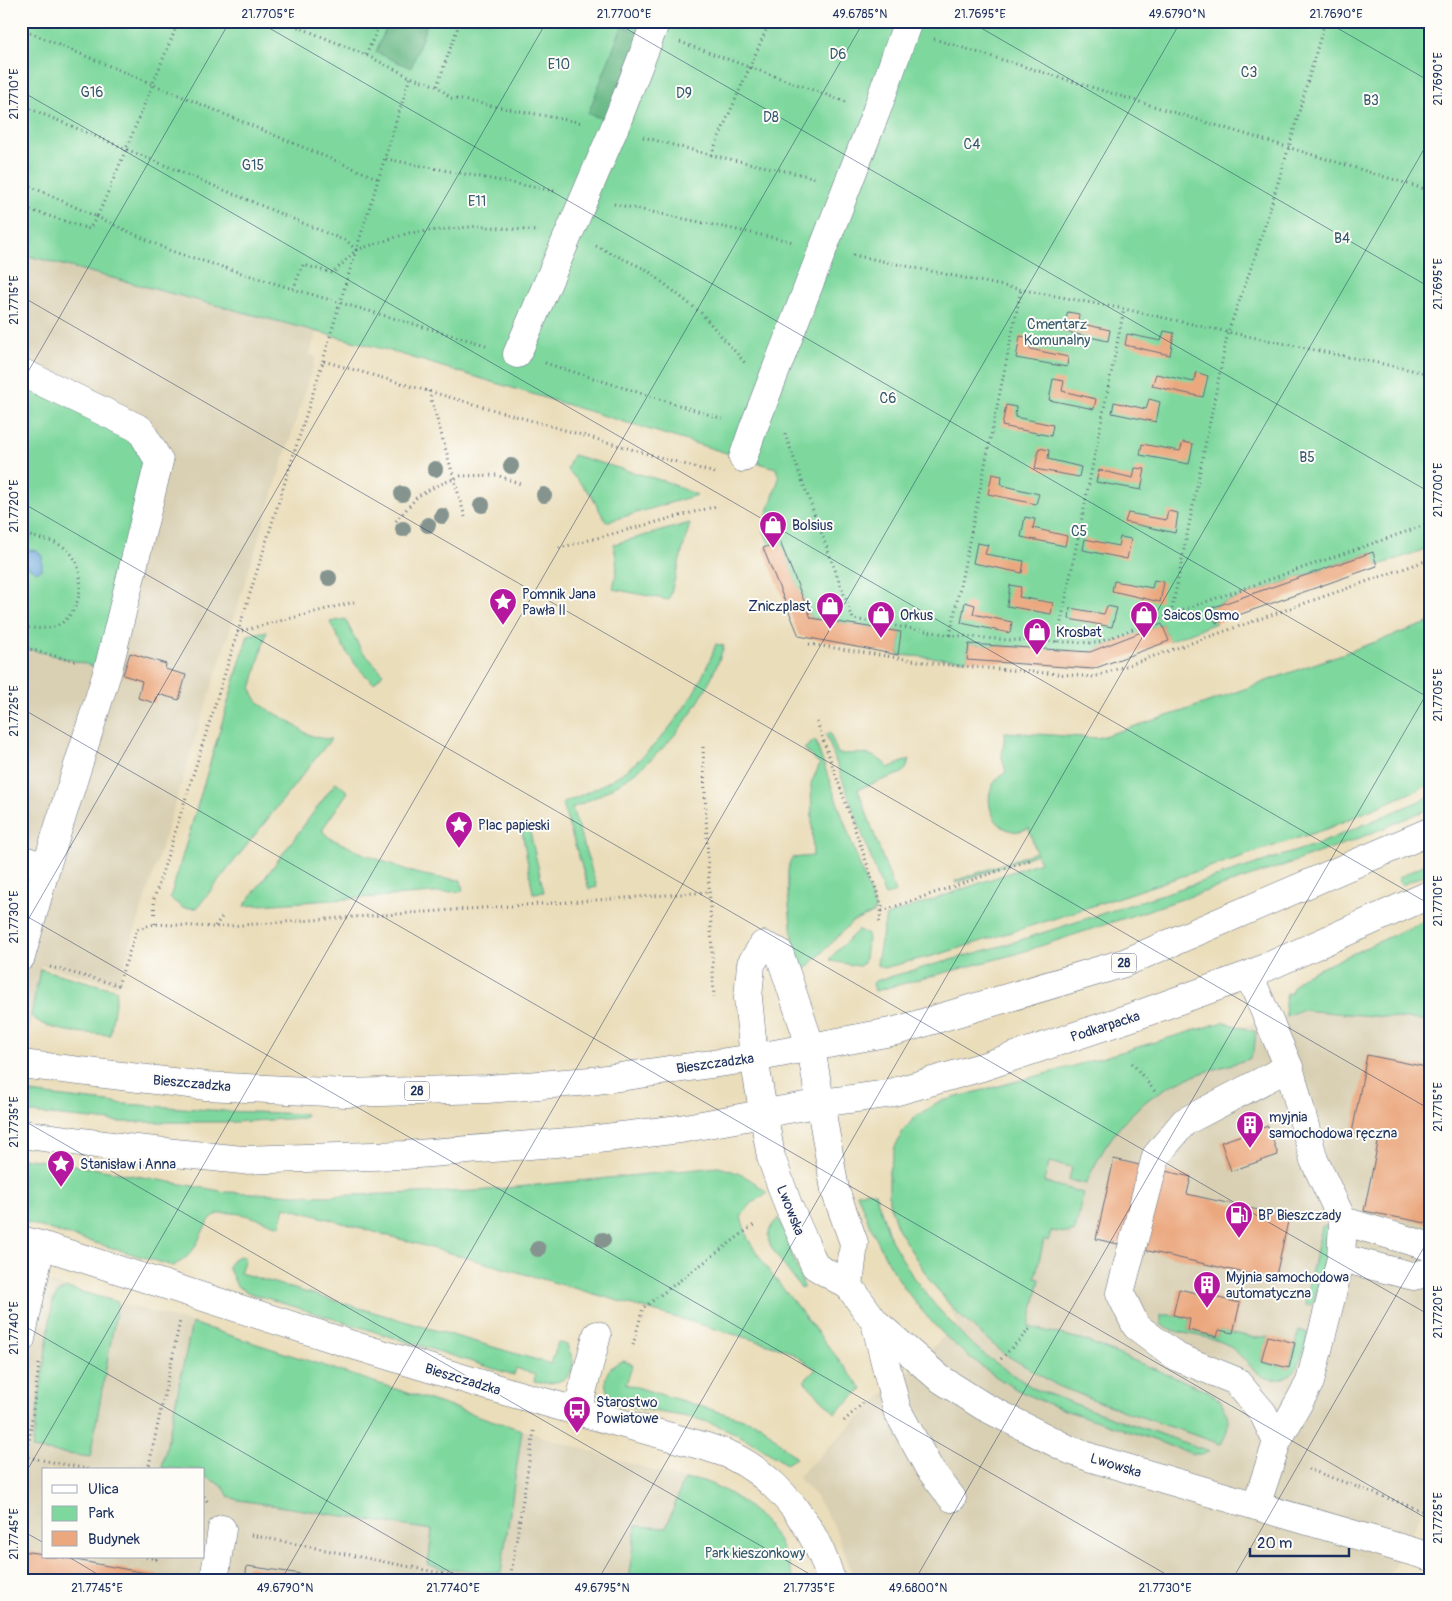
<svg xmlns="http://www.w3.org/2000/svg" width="1452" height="1601" viewBox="0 0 1452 1601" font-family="Pangolin,sans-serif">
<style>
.built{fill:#d9d0b4}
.green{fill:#7ed89e;stroke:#4c847e}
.forest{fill:#66b885;stroke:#407472}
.water{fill:#6aa6db;stroke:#426a9c}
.building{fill:#eba87f}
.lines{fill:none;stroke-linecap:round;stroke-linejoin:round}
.minor-casing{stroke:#636c7e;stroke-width:29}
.major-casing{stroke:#636c7e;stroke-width:29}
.path{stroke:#636c7e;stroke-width:3;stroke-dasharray:1 4;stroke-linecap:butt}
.minor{stroke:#fff;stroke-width:28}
.major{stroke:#fff;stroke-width:28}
.tree{fill:#869490}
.ticks{fill:none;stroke:#1b2f5e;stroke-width:1;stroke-opacity:0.45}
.labels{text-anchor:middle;stroke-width:4;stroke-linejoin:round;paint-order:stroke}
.shield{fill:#fdfcf7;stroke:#5f6c8c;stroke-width:1}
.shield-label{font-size:12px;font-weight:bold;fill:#1b2f5e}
.park-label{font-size:14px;fill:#34596e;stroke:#fdfcf7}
.poi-label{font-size:14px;fill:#1b2f5e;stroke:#fdfcf7;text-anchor:start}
.street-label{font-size:14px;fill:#1b2f5e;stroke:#fdfcf7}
.neatline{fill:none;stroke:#1b2f5e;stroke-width:2}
.ticks-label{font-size:12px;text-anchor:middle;fill:#1b2f5e}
</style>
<rect width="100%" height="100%" fill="#fdfcf7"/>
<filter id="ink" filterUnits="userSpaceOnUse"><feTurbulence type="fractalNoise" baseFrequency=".02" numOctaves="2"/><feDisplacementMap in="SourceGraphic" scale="10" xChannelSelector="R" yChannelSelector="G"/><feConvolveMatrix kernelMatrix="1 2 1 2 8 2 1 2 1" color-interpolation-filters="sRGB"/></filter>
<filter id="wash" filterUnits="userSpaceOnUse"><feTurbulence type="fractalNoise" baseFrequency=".0096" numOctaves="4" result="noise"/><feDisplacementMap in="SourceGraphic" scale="20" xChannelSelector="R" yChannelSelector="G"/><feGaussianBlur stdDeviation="1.12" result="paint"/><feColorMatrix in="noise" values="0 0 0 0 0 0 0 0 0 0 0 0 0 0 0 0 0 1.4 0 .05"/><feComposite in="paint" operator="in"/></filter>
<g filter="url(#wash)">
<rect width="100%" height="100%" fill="#eaddba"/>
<!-- built -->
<path class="built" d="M21,254L317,332L309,355L316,357L118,985L41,965L26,1045L21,1044Z
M1301,1010L1431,1021V1495L1387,1580H855L834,1526L815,1496L797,1477L958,1323L889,1202L895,1147L938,1102L1038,1075L1286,1016Z
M21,1272L67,1288L192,1323L162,1468L170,1470H44V1557H204V1476L223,1486L229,1497L239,1500L432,1530L428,1565L442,1568L500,1573L522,1430L684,1480L666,1529L636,1526L628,1580H21Z"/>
<!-- green -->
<path class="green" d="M21,21H1431V547L1377,566L1372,552L1212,607L1216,623L1169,641L1162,624L1090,652L969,644L967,660L898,655L901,632L811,618L780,543L770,546L763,527L779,478L776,468L387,350L21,254Z
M21,372L140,429L159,461L108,670L21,647Z
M573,455L667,482L697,495L606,522L591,495L567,469Z
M690,523L669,600L613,589L617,567L614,544Z
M345,619L361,650L383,673L374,683C352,665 343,647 330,622Z
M1431,622V784L1326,829L1234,859L1053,919L940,954L883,968L878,965L877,963L886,916L1040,862L1037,854L956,883L955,881L1036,852L1029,828C1024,830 1018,832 1013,831C992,828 983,799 994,783C997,778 1002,775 1006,772L1002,757L1005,732L1097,738L1101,737L1183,711Z
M267,631L251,689C256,704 268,710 282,717C302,728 304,738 331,739L197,908H183L170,898L248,635Z
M716,644L724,646C698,723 647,777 572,808L597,887L589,889L562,804C585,793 610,783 629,768C670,735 699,692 716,644Z
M830,733L838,754C857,754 875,750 888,768L910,759L906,769L902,773L858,789L895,892L886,895L884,894L826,734Z
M815,740L875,908L874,913L852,922L805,970C801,964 797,956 795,949C792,933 782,868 792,858L813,856L811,783L820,764L804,749Z
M336,782L348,792L323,828V832L330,838L364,854L415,873L439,878L461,880L463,891L244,906Z
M1431,796V808L1362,837L1285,865L1016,954L875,991L873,983L875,981L1008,944L1321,843Z
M528,824L544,892L533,893L521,825Z
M1431,861V872L1402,885L1398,878Z
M1431,918V1021L1301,1010L1286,1016L1285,1003L1287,993L1290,994L1295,984L1303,976Z
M858,930L867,934L868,939L864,963L859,966L831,961L830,958Z
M40,969L117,990L110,1035C85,1032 51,1034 31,1016Z
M1223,1022L1256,1032L1254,1051L1249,1059C1221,1068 1191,1074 1166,1088C1128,1109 1102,1146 1086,1184L1069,1180L1072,1167L1049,1162L1044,1182L1083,1193L1075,1231L1069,1233L1051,1231L1048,1241L1044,1239L1035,1278L1040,1279L1029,1327L1081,1339L1208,1391C1228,1404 1234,1423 1221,1444L1121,1410L1058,1386L1003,1353L957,1313L931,1282L898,1230L889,1202V1171L895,1147L903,1131L915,1117L938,1102L1056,1071Z
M21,1092L125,1104L224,1111L306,1114L304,1118L234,1122H121L21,1112Z
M21,1158L69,1164L226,1192L325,1196L477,1191L718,1167C739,1172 751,1178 767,1193L752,1203L741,1217L748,1239L766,1267L862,1389L835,1413L804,1381L816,1369L785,1349L532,1276L285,1207L280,1226C262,1221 238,1209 218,1214C211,1216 206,1225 203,1231C194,1249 192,1256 173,1266L21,1221Z
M866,1191L875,1193L891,1240L913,1277L935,1305L968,1341L990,1359L1033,1388L1091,1410L1209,1451L1203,1454H1193C1170,1446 1146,1437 1122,1429C1089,1418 1057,1409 1026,1394C1010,1387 995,1376 981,1366C918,1319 884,1266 857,1193Z
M779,1218L804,1287L801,1289C793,1276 774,1255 769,1242C766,1232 772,1224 779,1218Z
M1325,1225L1330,1229V1236L1314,1302L1310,1305H1306L1305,1300L1322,1227Z
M240,1256L245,1258L240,1273L551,1364L558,1342L567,1345C569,1351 574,1359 573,1365C571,1383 548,1385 534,1382L535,1375L516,1368L514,1375L247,1292L237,1286L228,1267L233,1259Z
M67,1288L118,1302L90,1457L32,1449L53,1301L59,1292Z
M1161,1315H1173L1190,1319L1188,1330L1217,1337L1219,1330L1256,1338L1268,1336L1261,1361L1289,1368L1299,1330L1308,1333C1304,1351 1300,1375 1279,1379C1271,1380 1264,1378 1258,1373C1247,1364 1238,1351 1226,1344C1210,1336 1184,1335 1166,1328L1161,1324Z
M192,1323L522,1430L501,1573L442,1568L428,1565L432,1530L239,1500L229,1497L223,1486L204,1476V1470L162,1468Z
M623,1361L633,1364L626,1384L760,1424L796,1458L786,1464C758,1446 731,1427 697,1419C678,1414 629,1410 615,1400C605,1394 602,1378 610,1369C613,1365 618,1363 623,1361Z
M684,1480C690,1480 698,1479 703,1481C732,1491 759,1512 776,1537C784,1550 789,1565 794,1580H628L636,1526L666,1528Z"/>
<!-- forest -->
<path class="forest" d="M389,21H428L411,68L376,52Z
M622,26L643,34L608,120L588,114Z"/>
<!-- water -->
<path class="water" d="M30,550L37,551L42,556V569L36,572L21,562V551Z"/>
<g id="blocks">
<!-- building -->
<path class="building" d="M1068,312L1079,314L1078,323L1110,330L1108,341L1062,331Z
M1164,331L1174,333L1170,355L1125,345L1127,334L1161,341Z
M1020,336L1031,338L1030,349L1068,357L1067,367L1016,358Z
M1196,372L1208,376L1203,397L1152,386L1156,374L1194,382Z
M1053,379L1064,381L1062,391L1096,399L1094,409L1049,400Z
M1149,399L1160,402L1156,422L1112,413L1114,402L1146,409Z
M1006,405L1016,407L1015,417L1053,425L1051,436L1002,426Z
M1183,442L1193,444L1189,464L1140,455L1142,444L1180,451Z
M1039,448L1049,450L1048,459L1081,467L1079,477L1035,469Z
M1135,468L1145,469L1141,490L1096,482L1099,470L1133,478Z
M992,474L1002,476L1001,485L1039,494L1036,504L988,494Z
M1168,511L1178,513L1175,533L1125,522L1128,513L1166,520Z
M1025,517L1035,519L1033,528L1067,536L1065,546L1021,537Z
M1120,537L1131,539L1127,559L1083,550L1085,539L1118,546Z
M780,542L811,618L901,632L898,655L799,636L763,548Z
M977,543L988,545L985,554L1024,561L1022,573L973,563Z
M1373,552L1377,566L1216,623L1211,608Z
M1154,580L1164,582L1160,602L1112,591L1114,581L1152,588Z
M1010,585L1021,587L1019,597L1053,603L1051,614L1007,606Z
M965,602L975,605L973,614L1012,622L1010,633L961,623Z
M1107,606L1117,608L1112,627L1069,619L1070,608L1104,614Z
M1162,624L1169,641L1093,669L967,660L969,644L1090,652Z
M130,653L166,664L165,669L186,675L179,700L158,694L155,703L138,698L142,681L123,675Z
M1367,1055L1431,1068V1224L1364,1211L1379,1138L1352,1133Z
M1268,1126L1278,1155L1231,1171L1221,1142Z
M1114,1159L1191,1177L1187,1194L1289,1217L1275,1280L1096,1239Z
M1179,1289L1240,1303L1233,1333L1219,1330L1217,1337L1188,1330L1190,1319L1173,1315Z
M1268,1336L1295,1343L1289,1368L1261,1361Z
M21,1551L44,1554V1557H60L183,1580H21Z
M247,1566L335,1579V1580H245Z"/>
</g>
</g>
<g filter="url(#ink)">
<use href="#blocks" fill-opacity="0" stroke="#636c7e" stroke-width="1"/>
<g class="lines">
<defs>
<path id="minor" d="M517,354L614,129L656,21
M21,372L140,429L159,461L108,670L46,867L21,957
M743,458L753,429L876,112L908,21
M21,859L46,867
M1249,975L1289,1067L1314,1160L1343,1221L1341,1258L1310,1382L1277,1442L1256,1506
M754,1058L748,998L751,964L763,945L779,952L811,1048
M1343,1221L1431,1247
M21,1240L41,1245L356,1346L508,1392L707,1447C715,1450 724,1452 732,1456C781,1480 816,1529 831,1580
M1341,1258L1413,1276L1431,1272
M875,1322L897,1410L929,1468L952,1498
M21,1339L41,1245
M577,1412L597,1335
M1277,1442L1263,1413L1236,1381L1177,1357L1136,1326L1120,1293L1156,1156L1184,1122L1289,1067
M214,1580L222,1529"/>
<path id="major" d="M811,1048L835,1190L854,1243L849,1286
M754,1058L771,1157L788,1205L815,1266L849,1286L875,1322L939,1378L983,1406L1070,1450L1092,1458L1431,1557
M21,1064L206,1086L346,1093L487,1089L591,1081L754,1058L896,1031L1124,963L1431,831
M21,1134L127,1148L242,1160L405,1155L581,1141L680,1129L821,1103L887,1094L982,1067L1135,1016L1249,975L1431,894"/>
</defs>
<!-- minor casing -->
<use href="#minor" class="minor-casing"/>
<!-- major casing -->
<use href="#major" class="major-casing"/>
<!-- path -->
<path class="path" d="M284,21L366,55L410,77L437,86L451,98L583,123
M21,29L379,179
M934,39L1431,191
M680,42L846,102
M366,55L381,21
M437,86L460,21
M21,105L348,242L356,250
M643,137L711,155L817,178
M711,155L770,21
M386,159L554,191
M21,182L97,217C126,152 151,86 179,21
M614,204L794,242
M21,207L89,229L97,217L171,251L293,289L489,346
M596,246L647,270L701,313L746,364
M853,255L1008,287L1124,309L1228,332L1431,374
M293,289L303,265L333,273L356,250L409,233L479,226L537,231
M323,361L340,302L410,77
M545,363L723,419
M429,391L465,517
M785,434L853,619L950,635L1008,640L1097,643L1171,614L1431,523
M396,521L418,496L436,486L461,476L497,475L523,485
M21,533C36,539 52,539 65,548C89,566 84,614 56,626C46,630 31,628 21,627
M559,548L717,506
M1171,614L1228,332L1254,260L1289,147L1325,21
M237,632L354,602
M950,635L1021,290
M1057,642L1124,309
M809,644L937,664L1094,677L1431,559
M21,647L78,662
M817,722L882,906L879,923
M703,747L714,997
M882,911L1033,859
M155,924L154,899L323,361L715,473
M215,926L222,917
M50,967L118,985L137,929L155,924L214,927L709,892
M1132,1063L1157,1094
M633,1345L643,1308L755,1224
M1001,1359L1031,1328
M39,1364L27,1457L92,1470
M844,1421L864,1402
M1308,1469L1431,1514
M148,1470L180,1321
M21,1492L27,1457
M204,1496L208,1503
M251,1535L475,1580
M146,1557L156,1559L157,1557
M510,1580L534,1431"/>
<!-- minor -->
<use href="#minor" class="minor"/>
<!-- major -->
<use href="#major" class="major"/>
</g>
<!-- trees -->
<g class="tree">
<circle cx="511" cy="466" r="8"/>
<circle cx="435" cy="469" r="8"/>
<circle cx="402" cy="494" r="8"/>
<circle cx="544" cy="495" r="8"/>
<circle cx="482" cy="505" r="8"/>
<circle cx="442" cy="516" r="8"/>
<circle cx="428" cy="525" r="8"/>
<circle cx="403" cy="529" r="8"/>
<circle cx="329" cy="578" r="8"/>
<circle cx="603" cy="1240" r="8"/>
<circle cx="538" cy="1249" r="8"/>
</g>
</g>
<!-- ticks -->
<path class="ticks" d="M257,21L1431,699M613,21L1431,493M969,21L1431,288M1325,21L1431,82M21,91L1431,905M21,296L1431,1110M21,384L230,21M21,502L1431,1316M21,708L1431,1521M21,913L1176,1580M21,932L547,21M21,1119L820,1580M21,1324L464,1580M21,1481L864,21M21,1530L44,1543M69,1557L107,1580M281,1580L1181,21M598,1580L1431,137M915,1580L1431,686M1232,1580L1431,1235"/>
<!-- icons -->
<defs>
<symbol id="shop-pin" viewBox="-11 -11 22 30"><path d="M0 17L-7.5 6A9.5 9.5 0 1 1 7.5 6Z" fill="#b5179e" stroke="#fdfcf7"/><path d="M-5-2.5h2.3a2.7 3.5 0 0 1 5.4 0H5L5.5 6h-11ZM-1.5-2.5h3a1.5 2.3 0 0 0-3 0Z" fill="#fff"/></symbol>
<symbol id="sight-pin" viewBox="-11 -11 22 30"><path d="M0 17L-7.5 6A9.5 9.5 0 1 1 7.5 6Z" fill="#b5179e" stroke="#fdfcf7"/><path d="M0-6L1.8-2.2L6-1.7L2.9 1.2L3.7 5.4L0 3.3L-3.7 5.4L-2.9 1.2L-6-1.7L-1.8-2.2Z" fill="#fff"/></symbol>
<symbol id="building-pin" viewBox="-11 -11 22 30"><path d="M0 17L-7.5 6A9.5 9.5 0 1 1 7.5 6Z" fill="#b5179e" stroke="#fdfcf7"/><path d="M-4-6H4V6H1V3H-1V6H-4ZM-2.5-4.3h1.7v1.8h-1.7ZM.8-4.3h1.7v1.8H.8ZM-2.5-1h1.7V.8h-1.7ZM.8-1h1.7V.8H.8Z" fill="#fff"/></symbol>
<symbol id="fuel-pin" viewBox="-11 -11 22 30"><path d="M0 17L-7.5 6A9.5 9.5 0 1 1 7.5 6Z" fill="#b5179e" stroke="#fdfcf7"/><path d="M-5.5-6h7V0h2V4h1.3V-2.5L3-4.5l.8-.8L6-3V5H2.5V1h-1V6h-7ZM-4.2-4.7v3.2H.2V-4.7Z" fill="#fff"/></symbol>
<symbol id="bus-pin" viewBox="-11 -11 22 30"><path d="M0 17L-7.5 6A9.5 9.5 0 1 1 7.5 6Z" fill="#b5179e" stroke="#fdfcf7"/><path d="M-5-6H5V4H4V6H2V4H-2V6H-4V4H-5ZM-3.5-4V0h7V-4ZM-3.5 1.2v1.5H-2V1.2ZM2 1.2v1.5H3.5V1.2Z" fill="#fff"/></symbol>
</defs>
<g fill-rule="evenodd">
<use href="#shop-pin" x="757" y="509" width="32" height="43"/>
<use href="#sight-pin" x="487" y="586" width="32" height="43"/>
<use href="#shop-pin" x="814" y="590" width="32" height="43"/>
<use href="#shop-pin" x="865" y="599" width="32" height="43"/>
<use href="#shop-pin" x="1128" y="599" width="32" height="43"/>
<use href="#shop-pin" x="1021" y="616" width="32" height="43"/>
<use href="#sight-pin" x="443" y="809" width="32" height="43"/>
<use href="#building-pin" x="1234" y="1109" width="32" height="43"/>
<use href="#sight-pin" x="45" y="1148" width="32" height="43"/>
<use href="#fuel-pin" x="1223" y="1199" width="32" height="43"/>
<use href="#building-pin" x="1191" y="1269" width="32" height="43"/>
<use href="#bus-pin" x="561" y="1394" width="32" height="43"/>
</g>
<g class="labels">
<!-- shield labels -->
<g class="shield">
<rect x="1111.5" y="953.5" width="25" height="19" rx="4"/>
<rect x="404.5" y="1081.5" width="25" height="19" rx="4"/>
</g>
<g class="shield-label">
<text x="1124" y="967">28</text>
<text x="417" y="1095">28</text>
</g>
<!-- park labels -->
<g class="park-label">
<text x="838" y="59">D6</text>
<text x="559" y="69">E10</text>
<text x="1249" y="77">C3</text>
<text x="92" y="97">G16</text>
<text x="684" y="98">D9</text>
<text x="1371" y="105">B3</text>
<text x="771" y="122">D8</text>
<text x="972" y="149">C4</text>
<text x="253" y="170">G15</text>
<text x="477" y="206">E11</text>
<text x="1342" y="243">B4</text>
<text x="1057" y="329">Cmentarz<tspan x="1057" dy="16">Komunalny</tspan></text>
<text x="888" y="403">C6</text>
<text x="1307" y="462">B5</text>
<text x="1079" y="536">C5</text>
<text x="755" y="1558">Park kieszonkowy</text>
</g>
<!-- poi labels -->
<g class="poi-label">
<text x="792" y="530">Bolsius</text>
<text x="522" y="599">Pomnik Jana<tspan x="522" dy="16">Pawła II</tspan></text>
<text x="811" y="611" text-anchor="end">Zniczplast</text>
<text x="900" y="620">Orkus</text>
<text x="1163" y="620">Saicos Osmo</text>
<text x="1056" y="637">Krosbat</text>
<text x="478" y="830">Plac papieski</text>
<text x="1269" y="1122">myjnia<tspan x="1269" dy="16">samochodowa ręczna</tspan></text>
<text x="80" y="1169">Stanisław i Anna</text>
<text x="1258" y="1220">BP Bieszczady</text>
<text x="1226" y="1282">Myjnia samochodowa<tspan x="1226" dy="16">automatyczna</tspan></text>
<text x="596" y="1407">Starostwo<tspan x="596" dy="16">Powiatowe</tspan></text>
</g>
<!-- street labels -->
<g class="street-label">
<text transform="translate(1105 1026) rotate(-18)" y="5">Podkarpacka</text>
<text transform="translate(715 1063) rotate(-8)" y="5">Bieszczadzka</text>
<text transform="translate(192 1083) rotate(5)" y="5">Bieszczadzka</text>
<text transform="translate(791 1210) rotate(68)" y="5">Lwowska</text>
<text transform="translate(463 1379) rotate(17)" y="5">Bieszczadzka</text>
<text transform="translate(1116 1465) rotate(17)" y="5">Lwowska</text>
</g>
</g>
<!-- margin -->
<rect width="1452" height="1601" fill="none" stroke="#fdfcf7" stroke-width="55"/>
<!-- legend -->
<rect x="42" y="1468" width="162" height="90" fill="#fdfcf7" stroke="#a3aaba"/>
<rect x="52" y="1485" width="25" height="8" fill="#ffffff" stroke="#a3aaba"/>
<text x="88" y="1494" font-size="15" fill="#1b2f5e">Ulica</text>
<rect x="52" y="1506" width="25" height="15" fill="#7ed89e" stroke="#a3aaba"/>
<text x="88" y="1518" font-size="15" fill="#1b2f5e">Park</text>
<rect x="52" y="1531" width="25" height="15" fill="#eba87f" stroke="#a3aaba"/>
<text x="88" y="1544" font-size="15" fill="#1b2f5e">Budynek</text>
<!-- scale -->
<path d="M1250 1548v8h99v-8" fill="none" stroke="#1b2f5e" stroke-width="2.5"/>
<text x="1257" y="1548" font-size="15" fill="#1b2f5e" stroke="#fdfcf7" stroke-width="4" paint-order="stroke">20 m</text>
<rect x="28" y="28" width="1396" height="1546" class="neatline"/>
<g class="ticks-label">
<text x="268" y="18">21.7705°E</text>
<text x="624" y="18">21.7700°E</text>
<text x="860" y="18">49.6785°N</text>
<text x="980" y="18">21.7695°E</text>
<text x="1177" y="18">49.6790°N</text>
<text x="1336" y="18">21.7690°E</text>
<text transform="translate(1438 79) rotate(-90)" y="4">21.7690°E</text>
<text transform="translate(14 94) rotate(-90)" y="4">21.7710°E</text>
<text transform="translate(1438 284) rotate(-90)" y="4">21.7695°E</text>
<text transform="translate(14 300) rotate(-90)" y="4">21.7715°E</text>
<text transform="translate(1438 490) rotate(-90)" y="4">21.7700°E</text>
<text transform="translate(14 506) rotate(-90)" y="4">21.7720°E</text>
<text transform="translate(1438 695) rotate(-90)" y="4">21.7705°E</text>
<text transform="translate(14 711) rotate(-90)" y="4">21.7725°E</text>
<text transform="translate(1438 901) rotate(-90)" y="4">21.7710°E</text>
<text transform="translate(14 917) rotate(-90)" y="4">21.7730°E</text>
<text transform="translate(1438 1107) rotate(-90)" y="4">21.7715°E</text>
<text transform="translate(14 1122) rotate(-90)" y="4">21.7735°E</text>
<text transform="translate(1438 1312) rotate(-90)" y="4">21.7720°E</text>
<text transform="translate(14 1328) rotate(-90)" y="4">21.7740°E</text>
<text transform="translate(1438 1518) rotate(-90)" y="4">21.7725°E</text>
<text transform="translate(14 1534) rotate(-90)" y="4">21.7745°E</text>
<text x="97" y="1592">21.7745°E</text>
<text x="285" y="1592">49.6790°N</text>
<text x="453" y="1592">21.7740°E</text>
<text x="602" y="1592">49.6795°N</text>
<text x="809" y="1592">21.7735°E</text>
<text x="918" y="1592">49.6800°N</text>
<text x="1165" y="1592">21.7730°E</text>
</g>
</svg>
